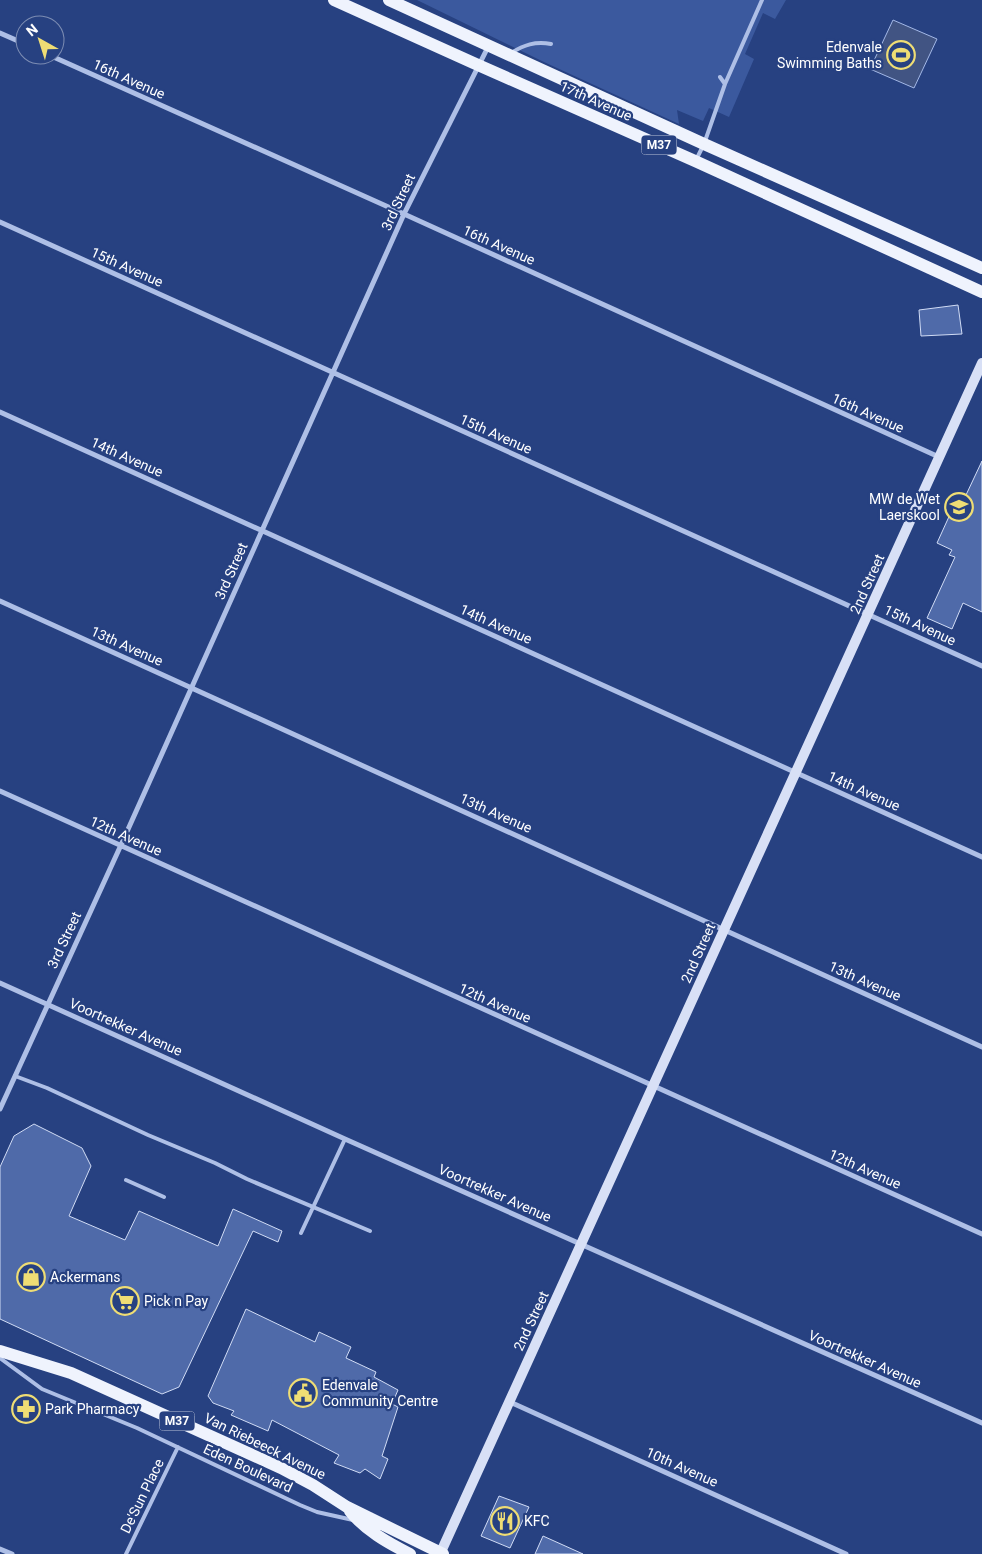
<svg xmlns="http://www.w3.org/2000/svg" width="982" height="1554" viewBox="0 0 982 1554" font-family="Roboto,sans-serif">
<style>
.green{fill:#3b599e}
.water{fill:#415483;stroke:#a3b8e7}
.building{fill:#4f6aa9;stroke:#d1dcf5}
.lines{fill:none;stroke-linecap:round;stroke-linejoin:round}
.lane{stroke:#aebfe6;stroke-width:4}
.street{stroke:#aebfe6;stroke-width:5}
.secondary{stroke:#d8e0f6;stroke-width:10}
.primary{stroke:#eff3fd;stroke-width:12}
.labels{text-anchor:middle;stroke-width:4.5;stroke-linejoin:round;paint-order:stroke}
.shield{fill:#274181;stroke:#bec6d9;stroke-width:1}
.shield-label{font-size:12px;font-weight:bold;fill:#fff}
.poi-label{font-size:14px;fill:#fff;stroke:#274181;text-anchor:start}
.street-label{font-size:14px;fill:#fff;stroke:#274181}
</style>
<rect width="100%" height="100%" fill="#274181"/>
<!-- green -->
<path class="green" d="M417,0H786L775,19L763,13L745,54L754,59L729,117L709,108L703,121L677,110L679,124L544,62Z"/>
<!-- water -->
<path class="water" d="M893,20L937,39L914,88L870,69Z"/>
<!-- building -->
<path class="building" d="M958,305L962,334L921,336L919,310Z
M982,461V612L963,603L952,629L927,618L955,557L949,555L952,550L937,543L952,510L958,512Z
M34,1124L82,1148L91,1166L69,1216L125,1240L139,1211L218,1246L233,1209L282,1231L278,1242L253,1231L179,1387L162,1394L0,1319V1167L14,1136Z
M246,1309L315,1342L319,1332L351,1347L346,1358L376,1372L374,1377L398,1390L392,1404L398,1407L382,1456L388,1459L380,1479L365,1469L360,1473L334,1463L339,1455L272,1420L268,1431L231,1415L234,1411L213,1403L208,1396Z
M499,1496L529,1507L510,1548L481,1536Z
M543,1536L583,1554H535Z"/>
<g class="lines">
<!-- lane -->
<path class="lane" d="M511,53C524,45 535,41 551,44
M725,84L762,0
M697,158L704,144L725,84L720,77
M15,1076L47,1088L148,1135L215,1163L247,1179L370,1231
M126,1180L164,1197
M301,1233L345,1139
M0,1358L42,1389L137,1428L300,1505L317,1512L353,1520
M126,1554L178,1447"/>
<!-- street -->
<path class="street" d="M0,33L25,44
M49,55L404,214L939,457
M0,222L982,666
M0,412L982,857
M0,601L982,1047
M0,791L982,1234
M0,983L345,1139L982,1423
M0,1109L121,845L404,214L488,47
M510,1402L846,1554
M0,1549L12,1554"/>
<!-- secondary -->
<path class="secondary" d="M440,1554L982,363"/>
<!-- primary -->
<path class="primary" d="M334,0L478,65L695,161L982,292
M389,0L704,144L982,268
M0,1351L71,1373L281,1468L313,1485L347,1507L443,1554
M350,1511C365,1530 388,1543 410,1554"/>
</g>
<!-- icons -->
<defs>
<symbol id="stadium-ring" viewBox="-11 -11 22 22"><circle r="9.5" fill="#274181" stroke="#efdd74" stroke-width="1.5"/><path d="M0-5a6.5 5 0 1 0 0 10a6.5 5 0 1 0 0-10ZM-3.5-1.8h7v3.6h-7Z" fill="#efdd74"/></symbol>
<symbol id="school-ring" viewBox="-11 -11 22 22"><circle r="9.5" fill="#274181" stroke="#efdd74" stroke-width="1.5"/><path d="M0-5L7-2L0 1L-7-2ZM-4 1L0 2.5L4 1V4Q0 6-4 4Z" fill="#efdd74"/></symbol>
<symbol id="shop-ring" viewBox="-11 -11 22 22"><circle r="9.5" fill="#274181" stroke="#efdd74" stroke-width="1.5"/><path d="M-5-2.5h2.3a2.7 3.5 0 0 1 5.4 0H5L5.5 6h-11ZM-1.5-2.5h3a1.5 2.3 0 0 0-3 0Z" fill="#efdd74"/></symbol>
<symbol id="supermarket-ring" viewBox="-11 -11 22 22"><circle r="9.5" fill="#274181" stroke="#efdd74" stroke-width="1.5"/><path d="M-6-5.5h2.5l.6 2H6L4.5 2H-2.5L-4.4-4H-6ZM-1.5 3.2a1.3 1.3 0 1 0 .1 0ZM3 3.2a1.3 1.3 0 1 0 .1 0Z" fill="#efdd74"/></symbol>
<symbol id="civic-ring" viewBox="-11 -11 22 22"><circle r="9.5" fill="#274181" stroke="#efdd74" stroke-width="1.5"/><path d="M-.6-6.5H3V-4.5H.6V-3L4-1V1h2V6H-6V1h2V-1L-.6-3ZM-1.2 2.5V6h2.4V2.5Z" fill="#efdd74"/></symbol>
<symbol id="pharmacy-ring" viewBox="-11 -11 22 22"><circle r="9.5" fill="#274181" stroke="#efdd74" stroke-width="1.5"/><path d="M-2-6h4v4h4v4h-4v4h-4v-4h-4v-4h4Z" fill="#efdd74"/></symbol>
<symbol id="restaurant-ring" viewBox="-11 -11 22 22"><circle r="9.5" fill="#274181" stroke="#efdd74" stroke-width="1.5"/><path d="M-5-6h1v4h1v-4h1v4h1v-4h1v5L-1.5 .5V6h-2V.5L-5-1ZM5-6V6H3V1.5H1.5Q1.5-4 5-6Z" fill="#efdd74"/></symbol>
</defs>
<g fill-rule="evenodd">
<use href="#stadium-ring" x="885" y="39" width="32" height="32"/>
<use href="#school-ring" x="943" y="491" width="32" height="32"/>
<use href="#shop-ring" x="15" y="1261" width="32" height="32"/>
<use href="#supermarket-ring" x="109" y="1285" width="32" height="32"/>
<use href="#civic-ring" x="287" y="1377" width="32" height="32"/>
<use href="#pharmacy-ring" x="10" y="1393" width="32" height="32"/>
<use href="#restaurant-ring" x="489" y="1505" width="32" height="32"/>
</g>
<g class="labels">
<!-- shield labels -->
<g class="shield">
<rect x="641.5" y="135.5" width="35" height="19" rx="4"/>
<rect x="159.5" y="1411.5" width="35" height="19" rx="4"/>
</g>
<g class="shield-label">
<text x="659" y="149">M37</text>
<text x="177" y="1425">M37</text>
</g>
<!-- poi labels -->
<g class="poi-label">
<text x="882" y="52" text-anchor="end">Edenvale<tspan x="882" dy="16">Swimming Baths</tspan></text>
<text x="940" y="504" text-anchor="end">MW de Wet<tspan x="940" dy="16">Laerskool</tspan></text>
<text x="50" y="1282">Ackermans</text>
<text x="144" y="1306">Pick n Pay</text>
<text x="322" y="1390">Edenvale<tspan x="322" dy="16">Community Centre</tspan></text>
<text x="45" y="1414">Park Pharmacy</text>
<text x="524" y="1526">KFC</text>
</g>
<!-- street labels -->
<g class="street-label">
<text transform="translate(129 79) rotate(24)" y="5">16th Avenue</text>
<text transform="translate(596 101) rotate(24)" y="5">17th Avenue</text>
<text transform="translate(398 202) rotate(-65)" y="5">3rd Street</text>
<text transform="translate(499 245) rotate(24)" y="5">16th Avenue</text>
<text transform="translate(127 267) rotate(24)" y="5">15th Avenue</text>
<text transform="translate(868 413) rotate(24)" y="5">16th Avenue</text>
<text transform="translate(496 434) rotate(24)" y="5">15th Avenue</text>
<text transform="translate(127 457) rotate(24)" y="5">14th Avenue</text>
<text transform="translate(231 571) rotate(-66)" y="5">3rd Street</text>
<text transform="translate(867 584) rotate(-66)" y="5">2nd Street</text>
<text transform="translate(496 624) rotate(24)" y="5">14th Avenue</text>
<text transform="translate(920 625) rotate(25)" y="5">15th Avenue</text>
<text transform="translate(127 646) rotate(24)" y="5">13th Avenue</text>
<text transform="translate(864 791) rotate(24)" y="5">14th Avenue</text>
<text transform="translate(496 813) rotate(24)" y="5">13th Avenue</text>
<text transform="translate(126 836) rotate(24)" y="5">12th Avenue</text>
<text transform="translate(64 940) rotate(-65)" y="5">3rd Street</text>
<text transform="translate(698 953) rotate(-66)" y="5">2nd Street</text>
<text transform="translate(865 981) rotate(24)" y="5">13th Avenue</text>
<text transform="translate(495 1003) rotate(24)" y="5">12th Avenue</text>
<text transform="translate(126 1027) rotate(24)" y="5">Voortrekker Avenue</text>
<text transform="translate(865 1169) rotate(24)" y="5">12th Avenue</text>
<text transform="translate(495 1193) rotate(24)" y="5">Voortrekker Avenue</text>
<text transform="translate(531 1321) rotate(-65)" y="5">2nd Street</text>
<text transform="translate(865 1359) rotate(24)" y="5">Voortrekker Avenue</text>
<text transform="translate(265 1446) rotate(26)" y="5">Van Riebeeck Avenue</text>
<text transform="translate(682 1467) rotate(24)" y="5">10th Avenue</text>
<text transform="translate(248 1468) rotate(25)" y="5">Eden Boulevard</text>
<text transform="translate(142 1496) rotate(-64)" y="5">De'Sun Place</text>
</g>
</g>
<!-- north arrow -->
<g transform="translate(40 40) rotate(321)"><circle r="24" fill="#274181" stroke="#7d8db3"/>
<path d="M0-4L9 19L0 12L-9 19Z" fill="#efdd74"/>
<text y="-8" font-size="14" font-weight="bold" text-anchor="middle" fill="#ffffff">N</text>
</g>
</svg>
